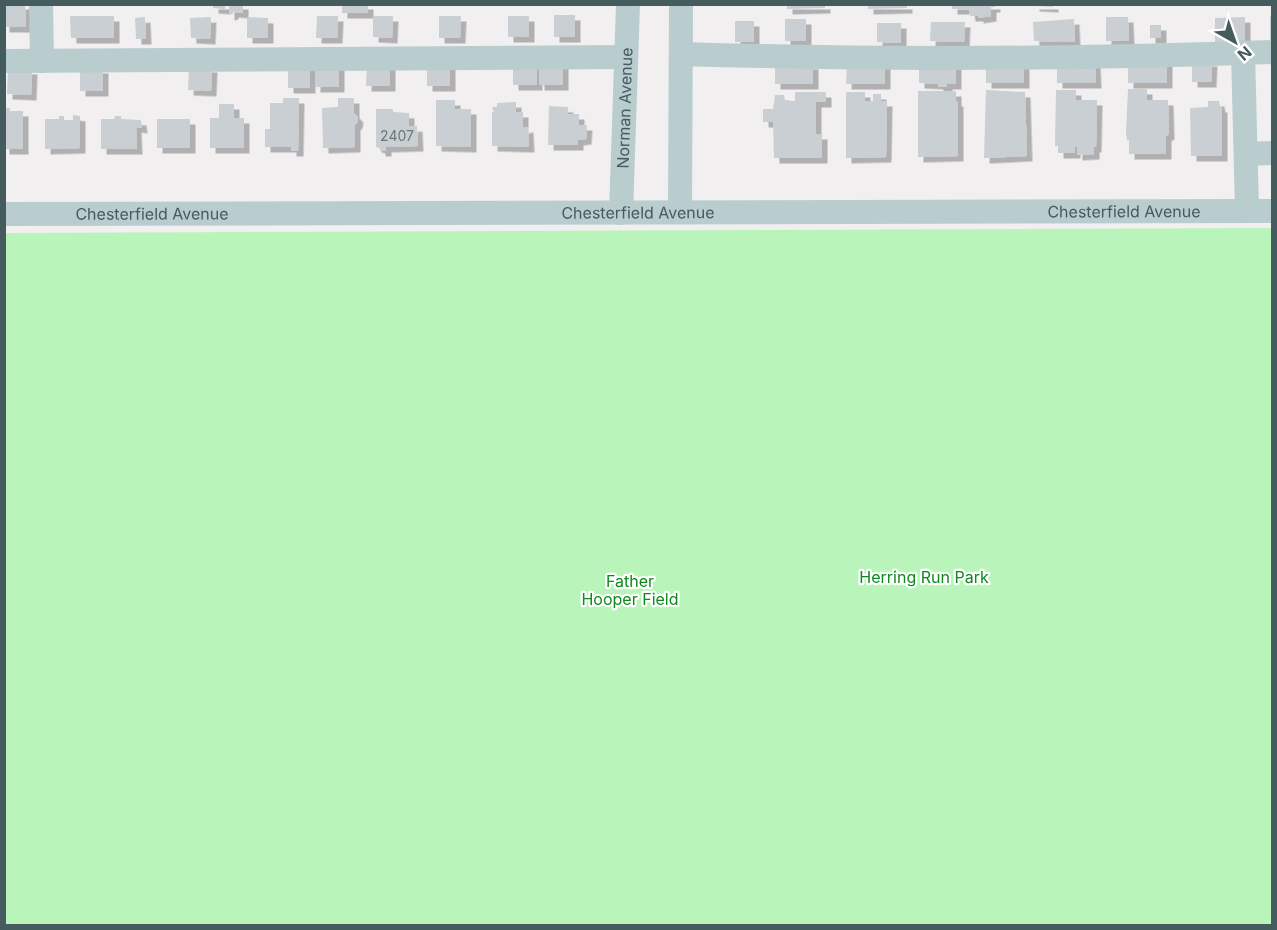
<svg xmlns="http://www.w3.org/2000/svg" width="1277" height="930" viewBox="0 0 1277 930" font-family="Inter,sans-serif">
<style>
.green{fill:#b9f4ba}
.building{fill:#c9cfd2;filter:url(#shadow)}
.lines{fill:none;stroke-linecap:round;stroke-linejoin:round}
.minor{stroke:#b9ccce;stroke-width:24}
.labels{text-anchor:middle;stroke-width:4.5;stroke-linejoin:round;paint-order:stroke}
.number-label{font-size:14px;fill:#66797c}
.street-label{font-size:16px;fill:#455c5f;stroke:#fff}
.park-label{font-size:16px;fill:#0d891d;stroke:#fff}
</style>
<defs>
<filter id="shadow"><feDropShadow dx="5.5" dy="5.5" stdDeviation="0" flood-color="#0004"/></filter>
</defs>
<rect width="100%" height="100%" fill="#f2eff0"/>
<!-- green -->
<path class="green" d="M1272,228V925H5V233Z"/>
<!-- building -->
<path class="building" d="M4,4H25L26,27H4Z
M213,4H225V9L213,8Z
M229,4H243V13L233,12V14L229,15Z
M342,4H368V13H342Z
M787,4H825V8L787,9Z
M868,4H907V8L868,9Z
M952,4H995V7H991V16L978,18V16H970L969,9H952Z
M1034,4H1053V7L1034,6Z
M554,15H575V37H554Z
M70,16H114V38H71Z
M317,16H338L337,38H316Z
M373,16H393L392,38L373,37Z
M439,16H461L460,38H439Z
M508,16H529V37H508Z
M1270,16H1272V41H1270Z
M145,17L146,39H136L135,18Z
M211,17L210,39L191,38L190,18Z
M247,17L268,18V38H247Z
M1106,17H1128L1129,41H1106Z
M1245,17V41L1215,42V18Z
M785,19H806V41H785Z
M1074,19L1075,42L1034,41L1033,22Z
M735,21H754V42H735Z
M931,22H965L964,42L930,41Z
M877,23H901V43L877,42Z
M1150,25H1161V38H1150Z
M1057,61H1095L1096,83H1057Z
M1128,61H1167V83H1128Z
M1192,61H1212L1211,82H1192Z
M427,62L450,63V86H427Z
M513,62H537V85H513Z
M539,62H563V85H539Z
M919,62H956V84H947V87H938V84L919,83Z
M986,62H1024V83H986Z
M288,63H310V88H288Z
M367,63H390V86H366Z
M775,63L813,64V84H775Z
M847,63H885V84H846Z
M315,64H339V87H315Z
M189,67H212L211,91L188,90Z
M80,68H103V91H80Z
M8,69H32L31,95L7,94Z
M1128,89H1147V100H1168L1169,134L1166,136V154H1129V140H1127L1126,133Z
M986,90L1025,92L1027,156L984,158Z
M1056,90H1076V100H1097L1096,147H1094V154L1077,155V147H1075V153H1058V146H1055Z
M918,91H956V101H958V156L918,157Z
M795,92H826V102H816V134H822V158H774L773,122H763V109H773L775,95H784L785,101H795Z
M846,92H865V101H873V94H881V101H887L886,157L846,158Z
M283,98H299L298,151H291V147H265V129H270V103H283Z
M338,98H354V113L358,117L357,123L355,125V147L323,148L322,108L338,107Z
M436,100H455V109H471V147L436,146Z
M1208,101H1219L1220,107H1222V156H1191L1190,108L1208,107Z
M516,102V112H523V128L528,127L529,147L492,146V112H494L492,107H497V103Z
M219,104H234V118H244V148H210V118H219Z
M549,106L568,107V114H579V125H587L586,139L578,140V145H548Z
M4,108H10V111H23V149H4Z
M376,109H393V112L409,113V127L417,126L418,146L386,147V151H380V148L376,147Z
M73,115L80,116V148L45,149V119H59V116H64V120H73Z
M115,116H121V119L141,120L142,128L136,127L137,149H101V119H114Z
M157,119H190V148H157Z"/>
<g class="lines">
<!-- minor -->
<g class="minor">
<path d="M41,4L42,61"/>
<path d="M1243,52L1247,211"/>
<path d="M681,54C878,60 1075,59 1272,52"/>
<path d="M4,61L625,57"/>
<path d="M1247,154L1272,153"/>
<path d="M680,212L681,4"/>
<path id="s1" d="M621,213L628,4"/>
<path id="s2" d="M4,214L1272,211"/>
</g>
</g>
<g class="labels">
<!-- number labels -->
<g class="number-label">
<text x="397" y="141">2407</text>
</g>
<!-- street labels -->
<g class="street-label">
<text dy="6" stroke="none"><textPath href="#s1" startOffset="105">Norman Avenue</textPath></text>
<text dy="6" stroke="none"><textPath href="#s2" startOffset="1120">Chesterfield Avenue</textPath></text>
<text dy="6" stroke="none"><textPath href="#s2" startOffset="634">Chesterfield Avenue</textPath></text>
<text dy="6" stroke="none"><textPath href="#s2" startOffset="148">Chesterfield Avenue</textPath></text>
</g>
<!-- park labels -->
<g class="park-label">
<text x="924" y="583">Herring Run Park</text>
<text x="630" y="587">Father<tspan x="630" dy="18">Hooper Field</tspan></text>
</g>
</g>
<!-- border -->
<rect width="1277" height="930" fill="none" stroke="#455c5f" stroke-width="12"/>
<!-- north arrow -->
<g transform="translate(1235 42) rotate(140)" stroke="#ffffff" stroke-width="4.5" paint-order="stroke">
<path d="M0-4.5L10 22L0 15L-10 22Z" fill="#455c5f"/>
<text y="-9" font-size="16" font-weight="bold" text-anchor="middle" fill="#455c5f">N</text>
</g>
</svg>
